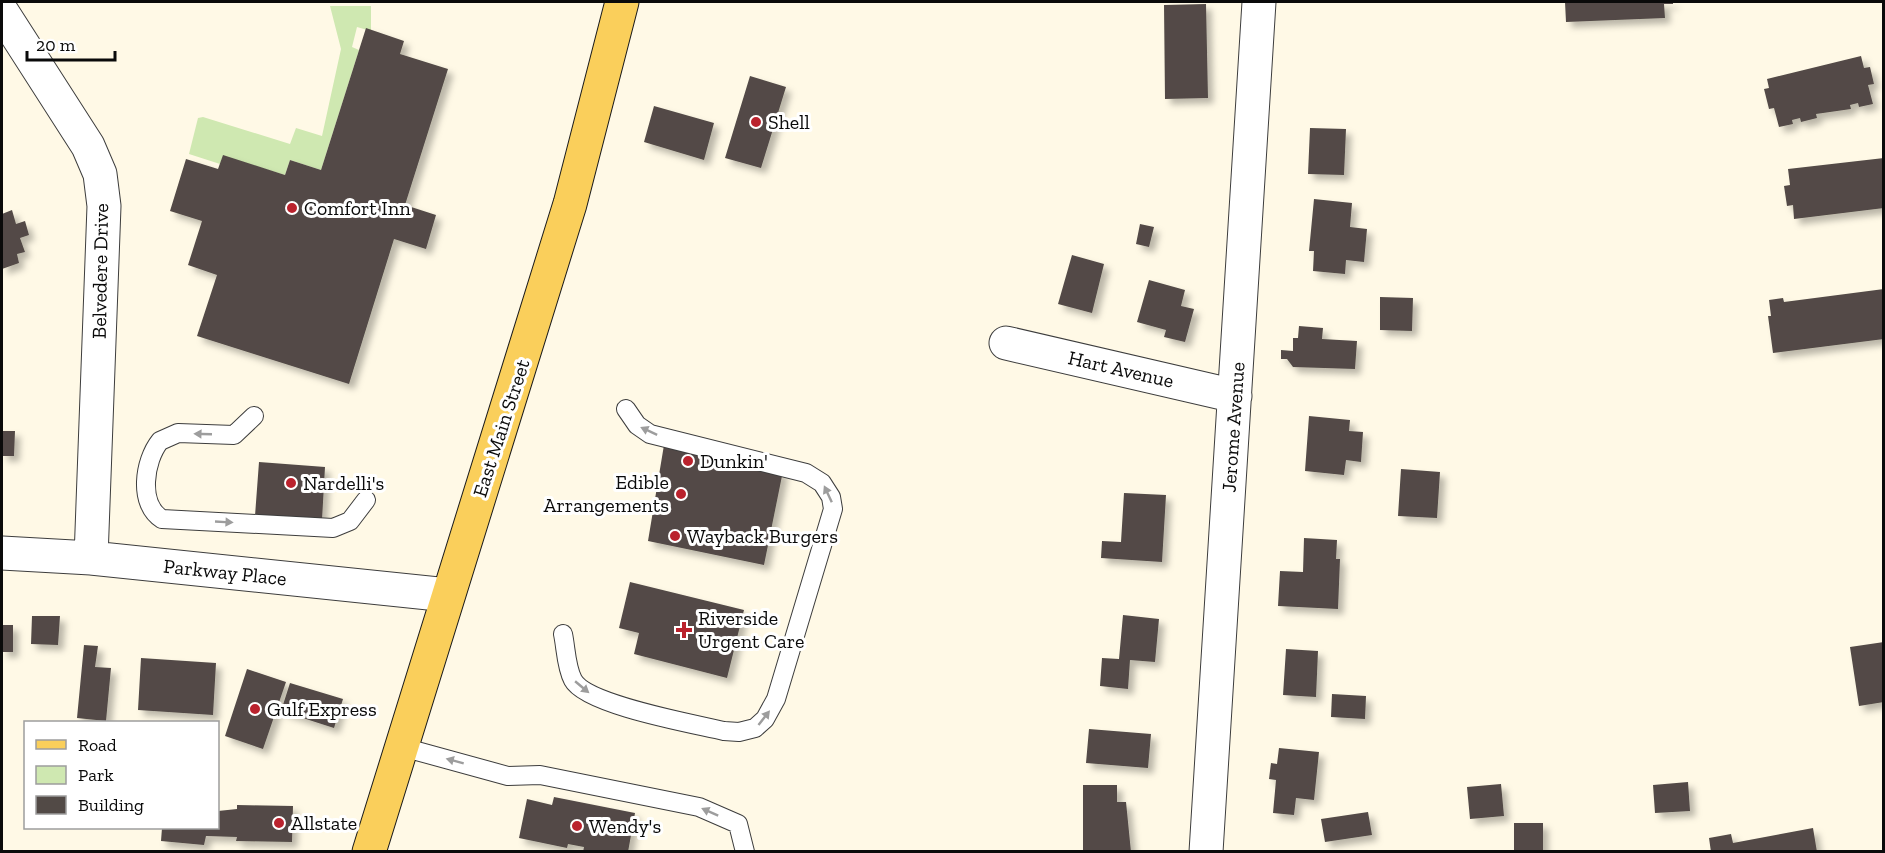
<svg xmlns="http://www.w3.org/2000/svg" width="1885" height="853" viewBox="0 0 1885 853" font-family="'Zilla Slab',serif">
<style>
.green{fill:#cfe8b1}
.building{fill:#524a46;filter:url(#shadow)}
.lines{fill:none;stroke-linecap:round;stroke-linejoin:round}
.lane-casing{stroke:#3d3d3d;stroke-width:20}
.street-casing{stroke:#3d3d3d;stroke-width:35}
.primary-casing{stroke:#1b1b1b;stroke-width:35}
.lane{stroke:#fff;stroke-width:18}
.street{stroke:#fff;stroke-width:33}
.primary{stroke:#facf5b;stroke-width:33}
.oneway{fill:#9d9d9d}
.poi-dot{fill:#ba222d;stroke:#fff;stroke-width:2}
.labels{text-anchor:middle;stroke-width:6;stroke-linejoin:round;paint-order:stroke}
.poi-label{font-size:20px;fill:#0a0a0a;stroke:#fff;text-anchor:start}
.street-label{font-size:20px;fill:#0a0a0a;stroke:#fff}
</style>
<defs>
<filter id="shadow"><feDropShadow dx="5.5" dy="5.5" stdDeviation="3" flood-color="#0004"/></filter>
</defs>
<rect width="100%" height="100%" fill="#fff9e6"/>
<!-- green -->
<path class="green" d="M330,6H371V31L357,27L352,47L359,50L321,170L290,160L285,175L223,156L220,164L189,154L198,118L203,117L290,144L296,128L322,136L341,49Z"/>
<!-- building -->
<path class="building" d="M1565,2H1673V4H1664L1665,18L1566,22Z
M1206,4L1208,98L1165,99L1164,5Z
M366,28L404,41L400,54L448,69L405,205L436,215L426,249L394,239L349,384L197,336L217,275L188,265L202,221L170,211L186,159L218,169L223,155L285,175L290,160L321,170Z
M1861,56L1864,68L1870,67L1874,84L1868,85L1873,104L1859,107L1858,103L1850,105L1851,109L1816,114L1817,118L1801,122L1800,118L1792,120L1793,124L1779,127L1774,108L1769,109L1764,89L1769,88L1767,79Z
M750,76L786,87L761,168L725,158Z
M654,106L714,123L704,160L644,142Z
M1310,128L1346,129L1344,175L1308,174Z
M1884,158V208L1794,219L1793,205L1787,206L1784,186L1790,185L1788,169Z
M1314,199L1352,203L1350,227L1367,229L1364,262L1346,260L1345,274L1313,271L1314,251H1309Z
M12,210L16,224L25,221L29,235L20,238L25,252L17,254L19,263L2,269V214Z
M1140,224L1154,227L1149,247L1136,244Z
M1072,255L1104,264L1092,313L1058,304Z
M1149,280L1185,290L1181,306L1194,309L1185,342L1164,337L1166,330L1137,322Z
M1884,289V339L1773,353L1768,316H1771L1769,300L1783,298L1784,302Z
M1380,297L1413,298L1412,331L1380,330Z
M1299,326L1323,328L1322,339L1357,341L1355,369L1293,367L1287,359H1281V350L1293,351V338H1298Z
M1309,416L1350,420L1349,431L1363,432L1361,462L1346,460L1344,475L1305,471Z
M2,431H15L14,456H2Z
M665,439L783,471L764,565L648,541Z
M259,462L325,467L322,520L255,516Z
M1401,469L1440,472L1437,518L1398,516Z
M1124,493L1166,495L1162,562L1101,558L1102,541L1121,542Z
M1304,538L1337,540L1336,559H1340L1338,609L1278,606L1280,571L1303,572Z
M630,582L744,610L727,678L634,654L639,633L619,628Z
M1123,615L1159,619L1155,662L1130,660L1128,689L1100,686L1102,658L1119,659Z
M32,616H60L58,645L31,644Z
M2,625H13V652H2Z
M1884,642V702L1859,706L1850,647Z
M84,645L98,646L95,667L111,668L106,721L77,718Z
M1286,649L1318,651L1316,697L1283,695Z
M141,658L216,663L213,715L138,710Z
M247,669L286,682L263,749L225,736Z
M290,683L343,699L334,728L281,711Z
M1332,694L1366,696L1365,719L1331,717Z
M1089,729L1151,734L1148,768L1086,763Z
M1279,748L1319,752L1314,800L1296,798L1294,815L1273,813L1276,780L1269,779L1271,763L1277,764Z
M1688,782L1690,811L1655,813L1653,785Z
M1501,784L1504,816L1470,819L1467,787Z
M1083,785H1117V802H1126L1131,852H1083Z
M554,797L635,813L628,852H583L584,847L568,844L567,848L519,838L527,799L552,805Z
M237,805L293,806L292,842L236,841L237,837L206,836L204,845L161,841L162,828H218V811L237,809Z
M1368,812L1372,835L1325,842L1321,819Z
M1514,823H1543V852H1514Z
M1813,828L1817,852H1711L1709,838L1731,834L1733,843Z"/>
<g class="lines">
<defs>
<path id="lane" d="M254,416L234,435L178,433L160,441C144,461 138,504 162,519L333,528L350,521L366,500
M563,634C566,648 566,667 573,680C586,705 695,724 724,731L739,732L755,728L765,719L776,699L833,509L831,497L822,483L806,473L650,434L637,425L626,409
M402,747L508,776L540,775L699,807L738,824L745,852"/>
<path id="street" d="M2,12L88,146L100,174L104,206L91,558
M1006,343L1235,396
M2,553L91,558L448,595
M1206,852L1259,2"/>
<path id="primary" d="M369,852L570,204L622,2"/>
</defs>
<!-- lane casing -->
<use href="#lane" class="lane-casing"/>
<!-- street casing -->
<use href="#street" class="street-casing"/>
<!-- primary casing -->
<use href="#primary" class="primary-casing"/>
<!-- lane -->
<use href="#lane" class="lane"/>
<!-- street -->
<use href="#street" class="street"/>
<!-- primary -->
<use href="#primary" class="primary"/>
</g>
<!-- one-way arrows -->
<defs><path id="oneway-solid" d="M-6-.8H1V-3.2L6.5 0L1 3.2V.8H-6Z" transform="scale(1.5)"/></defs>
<g class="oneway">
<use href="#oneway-solid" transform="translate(649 431) rotate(-155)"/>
<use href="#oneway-solid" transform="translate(203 434) rotate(-178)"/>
<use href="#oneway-solid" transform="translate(828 494) rotate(-115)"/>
<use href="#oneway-solid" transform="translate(224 522) rotate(3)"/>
<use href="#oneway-solid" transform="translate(582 687) rotate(40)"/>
<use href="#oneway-solid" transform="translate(764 718) rotate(-52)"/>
<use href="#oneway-solid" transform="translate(455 761) rotate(-165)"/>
<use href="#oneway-solid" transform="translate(710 812) rotate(-156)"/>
</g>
<!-- markers -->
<g class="poi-dot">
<circle cx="756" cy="122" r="6"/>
<circle cx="292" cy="208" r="6"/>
<circle cx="688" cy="461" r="6"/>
<circle cx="291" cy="483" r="6"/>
<circle cx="681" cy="494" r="6"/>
<circle cx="675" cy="536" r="6"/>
<path d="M681 621h6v6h6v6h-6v6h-6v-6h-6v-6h6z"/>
<circle cx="255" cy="709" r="6"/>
<circle cx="279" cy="823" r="6"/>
<circle cx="577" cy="826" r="6"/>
</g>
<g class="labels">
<!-- poi labels -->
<g class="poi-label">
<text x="768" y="129">Shell</text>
<text x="304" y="215">Comfort Inn</text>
<text x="700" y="468">Dunkin'</text>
<text x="669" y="489" text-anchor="end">Edible<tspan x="669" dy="23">Arrangements</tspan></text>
<text x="303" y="490">Nardelli's</text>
<text x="687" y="543">Wayback Burgers</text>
<text x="698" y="625">Riverside<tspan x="698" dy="23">Urgent Care</tspan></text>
<text x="267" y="716">Gulf Express</text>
<text x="291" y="830">Allstate</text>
<text x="589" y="833">Wendy's</text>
</g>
<!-- street labels -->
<g class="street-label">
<text transform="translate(100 271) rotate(-89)" y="7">Belvedere Drive</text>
<text transform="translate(1121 369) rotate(13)" y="7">Hart Avenue</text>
<text transform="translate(1233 427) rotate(-86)" y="7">Jerome Avenue</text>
<text transform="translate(501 428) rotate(-72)" y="7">East Main Street</text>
<text transform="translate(225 572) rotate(6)" y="7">Parkway Place</text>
</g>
</g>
<!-- border -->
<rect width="1885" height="853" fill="none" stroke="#0a0a0a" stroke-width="6"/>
<!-- legend -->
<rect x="24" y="721" width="195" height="108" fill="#ffffff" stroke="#9d9d9d" stroke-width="1.5"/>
<rect x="36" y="740" width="30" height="9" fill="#facf5b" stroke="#9d9d9d" stroke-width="1.5"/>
<text x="78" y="751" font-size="18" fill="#0a0a0a">Road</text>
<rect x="36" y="766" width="30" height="18" fill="#cfe8b1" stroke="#9d9d9d" stroke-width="1.5"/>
<text x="78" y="781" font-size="18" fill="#0a0a0a">Park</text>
<rect x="36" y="796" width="30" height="18" fill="#524a46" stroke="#9d9d9d" stroke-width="1.5"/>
<text x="78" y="811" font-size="18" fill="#0a0a0a">Building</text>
<!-- scale -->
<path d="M27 51v9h88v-9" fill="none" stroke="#0a0a0a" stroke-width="3"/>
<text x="36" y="51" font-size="18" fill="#0a0a0a" stroke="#ffffff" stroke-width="4.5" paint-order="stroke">20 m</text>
</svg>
